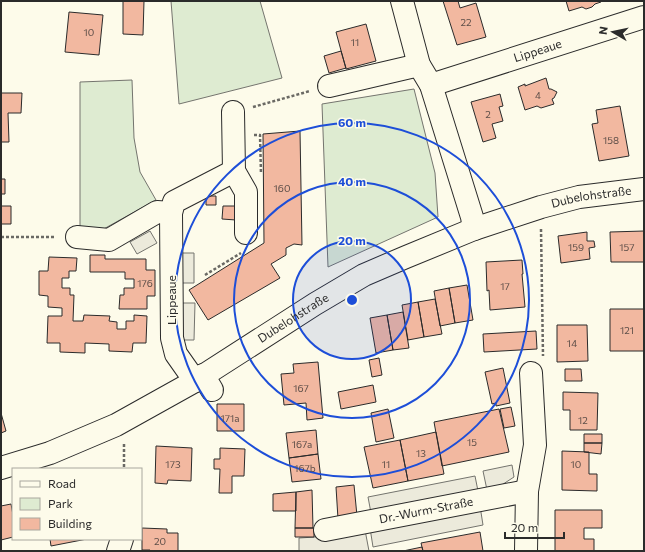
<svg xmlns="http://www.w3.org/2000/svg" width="645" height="552" viewBox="0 0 645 552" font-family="Commissioner,sans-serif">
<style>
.green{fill:#deebd1;stroke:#74746e}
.parking{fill:#eceadb;stroke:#74746e}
.building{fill:#f2b8a0;stroke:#2b2b2b}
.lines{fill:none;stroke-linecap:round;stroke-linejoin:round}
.minor-casing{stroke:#2b2b2b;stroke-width:24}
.major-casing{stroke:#2b2b2b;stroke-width:24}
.path{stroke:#6a6964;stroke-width:2.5;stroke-dasharray:3 2;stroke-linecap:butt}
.minor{stroke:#fdfbea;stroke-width:22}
.major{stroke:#fdfbea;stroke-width:22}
.ring{fill:none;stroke:#1d4ed8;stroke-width:2}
.labels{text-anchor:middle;stroke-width:3;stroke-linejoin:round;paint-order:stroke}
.number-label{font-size:10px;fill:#5d4e48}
.street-label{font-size:12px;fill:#2b2b2b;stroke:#fdfbea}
.centre{fill:#1d4ed8;stroke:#fdfbea;stroke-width:2}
.ring-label{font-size:12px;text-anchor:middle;font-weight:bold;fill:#1d4ed8;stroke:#fdfbea;stroke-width:3;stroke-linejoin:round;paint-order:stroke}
</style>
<rect width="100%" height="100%" fill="#fdfbea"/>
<!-- green -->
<path class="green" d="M171,1H260L282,78L179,104Z
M132,80L134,138L140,172L156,200L100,231H80V82Z
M414,89L435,173L438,217L328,267L322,104Z"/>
<!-- parking -->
<path class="parking" d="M150,231L157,243L137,254L130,242Z
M180,253H194V283H180Z
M179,303H195L194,340H180Z
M512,465L514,477L497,488L487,490L483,471Z
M475,476L478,491L371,513L368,497Z
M480,506L483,525L373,547L370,528Z
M365,530L369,551H299V538L315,537Z"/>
<!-- building -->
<path class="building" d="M123,1H144L143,35L123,34Z
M443,1H458L460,8L476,3L486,37L457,45Z
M566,1H601V2L595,4L592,7L586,9L582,7L569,11Z
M69,12L103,15L99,55L65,52Z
M366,24L376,61L346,69L336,32Z
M341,51L346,68L329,73L324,56Z
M546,78L549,89H551L557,92L554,98L552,99L554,104L541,108L537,106L525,110L518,87L525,84V86Z
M1,93H22L21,113H8L9,142H1Z
M500,94L503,106L499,107L503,121L492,124L496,138L483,142L471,102Z
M620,106L629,156L599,161L592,124L598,123L596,110Z
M300,131L302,245L294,244L286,248V255L271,264L280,278L208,320L189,290L264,243L263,134Z
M1,179H5V194H1Z
M206,196H216V205H206Z
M1,206H11V224H1Z
M223,206H237L236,220L222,219Z
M644,231V262H611L610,232Z
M587,232V241H594L595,247L589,248L590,259L561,263L558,236Z
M90,255H105V259H146V270H155V296H147V309H119L120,295H124V288H134V279H125V272H90Z
M49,257L77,258L76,271H69V278H62V288H70V295H74L73,321H83L84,315L110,316L109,321L117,322V329H126V321H134V315L147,316L146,343H133L132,352L109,351V344L85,343V353L60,352V343H47L48,316H62V308L48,307V296L39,295V271H48Z
M522,260L523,274H522L525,307L490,310L489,290L487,291L486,262Z
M467,285L473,320L455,323L449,288Z
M449,288L455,323L440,326L434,291Z
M435,299L442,334L424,337L418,302Z
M418,302L424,337L408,340L402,305Z
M610,309H644V351H610Z
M403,312L409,348L393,350L387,315Z
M387,315L393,350L376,353L370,318Z
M557,325H587L588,361L557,362Z
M536,331L537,349L484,352L483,334Z
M379,358L382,375L372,377L369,360Z
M318,362L323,418L307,420L306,403L284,405L281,374L294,373L293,364Z
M503,368L510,403L496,406V403L492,404L485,372Z
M565,369H581L582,381H565Z
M373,385L376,402L341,409L338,392Z
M563,392L598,393L597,430H570V410H563Z
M217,404H244V431H217Z
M511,407L515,426L504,428L500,409Z
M388,409L394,438L376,442L371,413Z
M499,409L509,452L442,466L434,422Z
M1,413L6,431L1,433Z
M316,430L318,454L289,458L286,433Z
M436,432L444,474L408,481L400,440Z
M584,434H602V443H584Z
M400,440L408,481L373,488L364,447Z
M584,443H602L601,454L584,452Z
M156,446L192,448L191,481L168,480L167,484L155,483Z
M220,448L245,449L244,476H232V493H219L220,469H214V459H220Z
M562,451L589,452V474H597V491L562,490Z
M318,454L321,479L292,482L289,458Z
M354,485L357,516L338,519L336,487Z
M312,490L313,528H295L296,492Z
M296,492V511H273V494Z
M11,504L13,515V537L1,540V506Z
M555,510H602V528H584V539H594V551H555Z
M142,528L167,529V533H178V551H150V550H142Z
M295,528H314V537H295Z
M480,532L483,551H423L421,543Z
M50,539H87L51,546Z
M422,547L423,551H403Z"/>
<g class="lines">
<defs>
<g id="minor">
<path d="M402,1L419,65L431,85L472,217L474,229"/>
<path id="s1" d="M431,85L644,17"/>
<path d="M329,86L419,65"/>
<path d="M233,112L234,171L246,192V233"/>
<path d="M77,237L109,240L157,212L171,213"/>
<path d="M203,375L212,390"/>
<path d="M195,381L176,354L172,338L171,213L174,202L234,171"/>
<path id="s2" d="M325,530L527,491"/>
<path d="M118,551L122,539"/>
<path d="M526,551L527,491L535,445L531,373"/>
</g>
<g id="major">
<path id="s3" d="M1,468L50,453L116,425L195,381L315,304L364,275L406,257L474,229L541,207L579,197L644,189"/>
</g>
</defs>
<!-- minor casing -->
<use href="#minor" class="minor-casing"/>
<!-- major casing -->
<use href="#major" class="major-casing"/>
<!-- path -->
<path class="path" d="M253,107L310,91
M254,135H260L261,174
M541,229L543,356
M1,237H56
M205,275L241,253
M124,444V469"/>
<!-- minor -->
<use href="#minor" class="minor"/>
<!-- major -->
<use href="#major" class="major"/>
</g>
<!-- distance rings -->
<circle cx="352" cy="300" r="59" fill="#1d4ed8" fill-opacity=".12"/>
<g class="ring">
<circle cx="352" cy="300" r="59"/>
<circle cx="352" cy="300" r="118"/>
<circle cx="352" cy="300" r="177"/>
</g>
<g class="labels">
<!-- number labels -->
<g class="number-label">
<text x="466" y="26">22</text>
<text x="89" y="36">10</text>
<text x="355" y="46">11</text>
<text x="538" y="99">4</text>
<text x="488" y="118">2</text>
<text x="611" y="144">158</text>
<text x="282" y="192">160</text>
<text x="576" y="251">159</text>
<text x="627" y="251">157</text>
<text x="145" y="287">176</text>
<text x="505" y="290">17</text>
<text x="627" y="334">121</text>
<text x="572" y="347">14</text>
<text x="301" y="392">167</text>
<text x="230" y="422">171a</text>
<text x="583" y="424">12</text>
<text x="472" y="446">15</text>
<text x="302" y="448">167a</text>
<text x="421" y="457">13</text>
<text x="173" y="468">173</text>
<text x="386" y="468">11</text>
<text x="576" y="468">10</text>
<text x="305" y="472">167b</text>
<text x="160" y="545">20</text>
</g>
<!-- street labels -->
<g class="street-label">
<text dy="4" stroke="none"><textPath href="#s1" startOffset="112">Lippeaue</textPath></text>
<text dy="4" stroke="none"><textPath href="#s3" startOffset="654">Dubelohstraße</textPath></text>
<text transform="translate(172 300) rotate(-90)" y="4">Lippeaue</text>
<text dy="4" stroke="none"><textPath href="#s3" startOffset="330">Dubelohstraße</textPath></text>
<text dy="4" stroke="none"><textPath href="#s2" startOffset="103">Dr.-Wurm-Straße</textPath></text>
</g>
</g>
<circle cx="352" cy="300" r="6" class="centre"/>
<g class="ring-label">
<text x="352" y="127">60 m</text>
<text x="352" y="186">40 m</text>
<text x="352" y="245">20 m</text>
</g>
<!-- border -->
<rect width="645" height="552" fill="none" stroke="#2b2b2b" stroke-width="4"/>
<!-- legend -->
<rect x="12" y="468" width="130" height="72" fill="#fdfbea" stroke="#a9a89e"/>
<rect x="20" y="481" width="20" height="6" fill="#fdfbea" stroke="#a9a89e"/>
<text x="48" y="488" font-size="12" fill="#2b2b2b">Road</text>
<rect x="20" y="498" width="20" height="12" fill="#deebd1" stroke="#a9a89e"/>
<text x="48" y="508" font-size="12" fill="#2b2b2b">Park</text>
<rect x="20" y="518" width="20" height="12" fill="#f2b8a0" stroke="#a9a89e"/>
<text x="48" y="528" font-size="12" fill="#2b2b2b">Building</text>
<!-- north arrow -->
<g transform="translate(613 32) rotate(279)" stroke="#fdfbea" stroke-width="3" paint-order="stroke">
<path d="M0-3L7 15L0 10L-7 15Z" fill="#2b2b2b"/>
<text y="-6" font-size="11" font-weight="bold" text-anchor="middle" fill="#2b2b2b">N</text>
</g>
<!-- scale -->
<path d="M505 532v6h59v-6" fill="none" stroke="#2b2b2b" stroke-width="2"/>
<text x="511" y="532" font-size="12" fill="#2b2b2b" stroke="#fdfbea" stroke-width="3" paint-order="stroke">20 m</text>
</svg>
